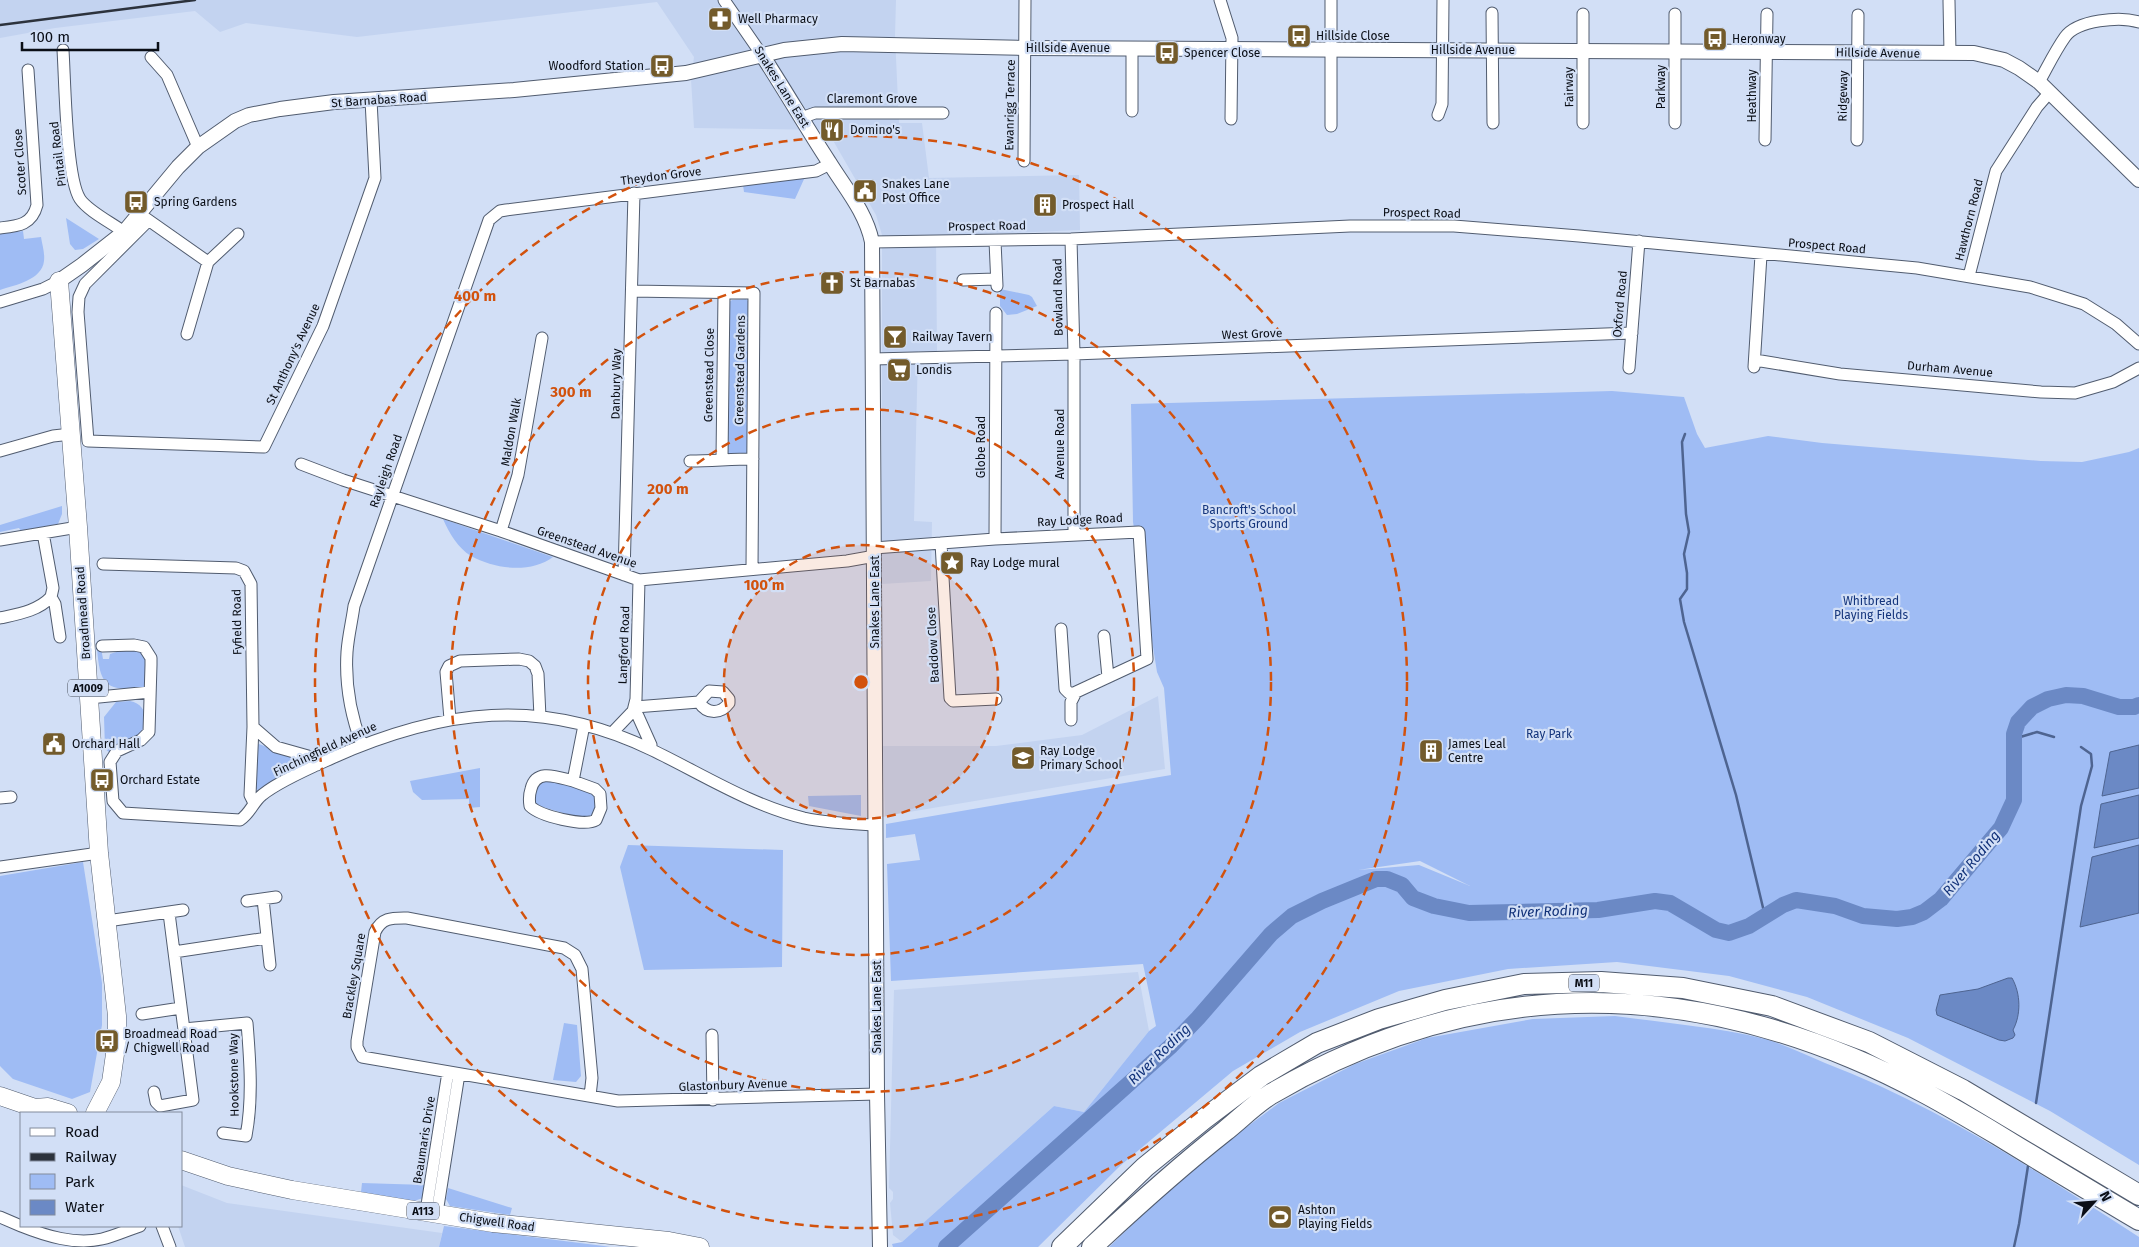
<svg xmlns="http://www.w3.org/2000/svg" width="2139" height="1247" viewBox="0 0 2139 1247" font-family="'Fira Sans',sans-serif">
<style>
.built{fill:#c3d3f0}
.green{fill:#9fbcf4;fill-rule:evenodd}
.water{fill:#6b89c5;stroke:#4e6490}
.lines{fill:none;stroke-linecap:round;stroke-linejoin:round}
.stream{stroke:#4e6490;stroke-width:2.5}
.river{stroke:#6b89c5;stroke-width:16}
.minor-casing{stroke:#515c6f;stroke-width:13}
.tertiary-casing{stroke:#515c6f;stroke-width:16}
.primary-casing{stroke:#515c6f;stroke-width:19}
.motorway-casing{stroke:#515c6f;stroke-width:22}
.minor{stroke:#fff;stroke-width:11}
.tertiary{stroke:#fff;stroke-width:14}
.primary{stroke:#fff;stroke-width:18}
.motorway{stroke:#fff;stroke-width:20}
.rail{stroke:#2c323c;stroke-width:2.5}
.ring{fill:none;stroke:#d2520d;stroke-width:2.5;stroke-dasharray:9 6}
.labels{text-anchor:middle;stroke-width:4.5;stroke-linejoin:round;paint-order:stroke}
.shield{fill:#d2dff6;stroke:#464d59;stroke-width:1}
.shield-label{font-size:11px;font-weight:bold;fill:#0a0e16}
.poi-label{font-size:12px;fill:#0a0e16;stroke:#d2dff6;text-anchor:start}
.street-label{font-size:12px;fill:#0a0e16;stroke:#d2dff6}
.park-label{font-size:12px;fill:#14357c;stroke:#d2dff6}
.water-label{font-size:14px;font-style:italic;fill:#123279;stroke:#d2dff6}
.centre{fill:#d2520d;stroke:#d2dff6;stroke-width:2.5}
.ring-label{font-size:15px;text-anchor:middle;font-weight:bold;fill:#d2520d;stroke:#d2dff6;stroke-width:4.5;stroke-linejoin:round;paint-order:stroke}
</style>
<rect width="100%" height="100%" fill="#d2dff6"/>
<!-- built -->
<path class="built" d="M0,0H896L895,36L899,123H922L929,178L1079,175L1080,230L936,236L937,351H918L914,521L932,522L931,581L882,584V235L876,215L827,130L694,128L691,79L694,57L657,2L357,37L246,23L220,32L195,11L55,28L0,38Z
M1158,696L1165,769L885,816L883,746H996L1082,735Z
M1138,972L1149,1031L1084,1112L1054,1106L902,1242L893,1235L890,1203L893,1199V1192L889,1188L894,990Z
M181,1185L227,1203L442,1233L439,1247H185L178,1226H181Z"/>
<!-- green -->
<path class="green" d="M805,177L795,199L744,192L743,185Z
M66,218L99,239L83,249L75,250L70,244Z
M23,231L24,239L41,237C42,244 45,253 44,261C42,280 15,285 0,290V234Z
M1000,289L1029,295L1032,297L1037,306L1017,314L1007,315L1000,306Z
M746,299L749,302L750,453L728,456V303L732,300Z
M1612,391L1684,397L1697,434L1705,448L1768,436L1822,443L2041,461L2082,462L2129,452L2139,448V1165L2050,1111L1908,1038L1807,997L1729,976L1617,962L1508,969L1399,991L1300,1032L1233,1071L1121,1165L1038,1247H893L892,1244L902,1242L1054,1106L1084,1112L1149,1031L1156,1026L1143,964L891,981L887,864L920,860L915,834L886,838V824L1171,775L1164,688L1157,672L1133,522L1131,404ZM1420,861L1470,886L1419,865L1358,870Z
M62,506V514L58,524L21,531L19,528L0,532V525Z
M443,519L553,557C530,574 495,569 471,556C458,548 449,533 443,519Z
M97,648H101L103,659H109L110,654C120,650 137,648 146,654L147,685L144,689C106,690 100,687 97,648Z
M130,701C149,705 148,724 138,737L120,743L109,752L105,749L104,717L116,702Z
M259,744L293,757L299,763V768L258,790L254,788L255,747Z
M480,768V807L469,808V799L422,800L413,792L410,781Z
M544,780L557,782L594,793L597,801L594,815L583,819L536,805L534,801L539,782Z
M861,795V816L809,806L808,796Z
M628,845L783,850L782,967L644,970L620,867Z
M83,862L102,983V1025L90,1092L72,1099L13,1079L0,1066V876Z
M1615,1016C1665,1023 1717,1027 1765,1039C1786,1045 1806,1055 1825,1063C1938,1106 2038,1172 2139,1237V1247H1109L1194,1166L1279,1103L1355,1064L1427,1038L1533,1019Z
M564,1023L577,1025L581,1076L576,1082L553,1080Z
M362,1183L426,1185L423,1198L414,1201L361,1192Z
M448,1188L512,1208L510,1215L450,1206L446,1199Z
M444,1226L604,1246L610,1247H439Z"/>
<!-- water -->
<path class="water" d="M2139,745V788L2102,796L2110,752Z
M2139,795V838L2094,848L2101,804Z
M2139,845V913L2080,927L2092,857Z
M2008,978H2012C2021,994 2021,1015 2013,1030L2015,1035L2013,1038L2005,1041L1999,1040L1937,1015L1936,1010L1940,995L1978,989Z"/>
<g class="lines">
<!-- stream -->
<path class="stream" d="M1685,434L1682,442L1686,514L1689,532L1684,554L1687,573V589L1680,599L1684,622L1736,795L1765,916
M2013,737L2017,738L2037,732L2054,737
M2036,1103L2081,806L2092,766L2091,754L2081,747
M2014,1247L2019,1224L2028,1166"/>
<!-- river -->
<path class="river" d="M946,1247L1171,1046L1198,1018L1271,934L1292,916L1322,901L1376,879H1387L1402,885L1413,898L1434,906L1469,913L1598,910L1655,901L1670,903L1716,930L1729,933L1749,926L1783,905L1796,900L1835,906L1863,916L1897,919L1912,917L1924,912L1941,899L2001,828L2014,800V734L2018,722L2032,707L2048,699L2066,695L2083,696L2119,707H2134L2139,705"/>
<defs>
<path id="minor" d="M724,0L762,55
M1220,0L1232,38L1231,119
M1331,0V126
M1949,1L1950,53
M1492,13L1493,123
M1583,14V123
M63,50C65,80 66,178 80,199C88,211 112,223 124,232
M151,57L167,75L198,147
M2039,82C2047,68 2055,51 2065,37C2077,20 2120,16 2139,22
M1132,111V48
M1438,115L1442,104L1443,0
M801,118L815,113H943
M1675,123V14
M1765,140L1767,14
M1857,140L1858,15
M1024,161L1025,0
M144,217L208,262
M148,221L85,284L79,297L78,312L88,441L264,447L323,326L375,178L371,100
M0,228C18,226 32,225 37,205L28,70
M1071,239L1074,354V534
M995,241L997,286
M872,242L1071,239L1350,226H1454L1579,236L1917,268L2030,287L2084,304L2116,324L2139,344
M1969,276L1996,171L2037,107L2050,92
M963,280L996,279
M632,291L754,293L752,569
M0,302L43,289L59,281
M187,334L208,262L238,234
M873,359L1074,354L1632,333
M1755,360L1840,374L2041,392L2075,393L2113,382L2139,368
M1754,367L1761,255
M1629,368L1639,241
M0,451L53,436L71,434
M722,458L724,293
M690,461C712,461 731,459 753,459
M301,464L343,480L501,531L639,580L847,561L875,556
M501,531L518,475L542,338
M43,533L53,588L51,597L55,604L60,637
M995,539L996,313
M0,540L78,527
M941,543L950,698L953,701L996,699
M874,548L995,539L1139,532L1147,659L1074,693H1069L1065,689L1061,629
M103,564L236,568L244,571L251,584L253,727L276,747L308,756L317,765
M624,575L634,193
M639,580L636,699L633,711L638,716L651,745L650,749
M0,618C18,614 38,611 51,597
M1104,636L1108,677
M102,646L134,645L144,647L151,658V665L149,732L141,740L117,751L110,762L113,801L123,813L240,820C250,814 253,802 262,795C279,781 312,767 332,758C442,709 541,696 652,750C702,774 750,805 804,818C827,823 852,824 875,825
M709,691L723,692L729,699V703C721,714 707,715 699,702Z
M89,698L150,692
M635,707L699,702
M450,719L446,672L449,666L460,661L519,659L529,661L535,666L538,674L540,717
M1071,720V702L1076,692
M253,727L250,795L254,803
M612,733L633,711
M362,745C351,716 345,683 347,652C348,637 352,621 354,606L489,220L500,211L506,210L816,171L830,164
M573,781C557,777 536,768 531,789C529,795 529,800 530,806C540,816 584,827 596,820L601,808L600,794L595,789L573,781L584,725
M0,798L11,797
M0,867L99,853
M263,899L270,965
M247,901L276,897
M107,921L183,910
M174,952L267,938
M142,1014L181,1008
M184,1029L247,1023C250,1060 253,1099 246,1136L223,1133
M712,1035L713,1100
M154,1092L156,1102L160,1106L193,1100L169,913
M590,1096L592,1078L582,969L575,955L564,948L407,918C393,918 382,917 375,932L357,1041V1047L362,1057L618,1101L877,1094
M426,1211L448,1072
M437,1213L459,1074
M0,1217L21,1226
M21,1226C46,1236 75,1245 102,1239C115,1236 127,1230 140,1226
M162,1226L170,1247"/>
<path id="tertiary" d="M762,55C785,90 806,127 829,162C845,188 866,212 872,242L877,1094L880,1247
M59,281L82,265L124,232L178,167L198,147L235,121L249,115L280,109L334,102L514,90L686,73L784,50L842,44L1025,48L1974,53L2004,60L2019,68L2039,82L2139,180"/>
<path id="primary" d="M59,281L78,527L99,853L117,1016V1040L111,1082L95,1113
M0,1096L35,1108L40,1113
M35,1108L48,1107L68,1113
M181,1160L228,1176L292,1190L493,1223L669,1241L700,1247"/>
<path id="motorway" d="M1062,1247L1145,1167L1204,1119L1261,1076L1317,1043L1379,1019L1445,1000L1524,984L1601,982L1683,988L1772,1006L1869,1042L1963,1090L2139,1195
M1092,1247C1136,1206 1178,1168 1225,1131C1240,1119 1255,1104 1271,1094C1458,985 1653,975 1852,1058C1903,1079 1951,1107 1998,1135C2045,1164 2092,1192 2139,1220"/>
</defs>
<!-- minor casing -->
<use href="#minor" class="minor-casing"/>
<!-- tertiary casing -->
<use href="#tertiary" class="tertiary-casing"/>
<!-- primary casing -->
<use href="#primary" class="primary-casing"/>
<!-- motorway casing -->
<use href="#motorway" class="motorway-casing"/>
<!-- minor -->
<use href="#minor" class="minor"/>
<!-- tertiary -->
<use href="#tertiary" class="tertiary"/>
<!-- primary -->
<use href="#primary" class="primary"/>
<!-- motorway -->
<use href="#motorway" class="motorway"/>
<!-- rail -->
<path class="rail" d="M0,25L195,0"/>
</g>
<!-- distance rings -->
<circle cx="861" cy="682" r="137" fill="#d2520d" fill-opacity=".12"/>
<g class="ring">
<circle cx="861" cy="682" r="137"/>
<circle cx="861" cy="682" r="273"/>
<circle cx="861" cy="682" r="410"/>
<circle cx="861" cy="682" r="546"/>
</g>
<!-- icons -->
<defs>
<symbol id="pharmacy-square" viewBox="-11 -11 22 22"><rect x="-9" y="-9" width="18" height="18" rx="4" fill="#735b2b" stroke="#d2dff6"/><path d="M-2-6h4v4h4v4h-4v4h-4v-4h-4v-4h4Z" fill="#fff"/></symbol>
<symbol id="bus-square" viewBox="-11 -11 22 22"><rect x="-9" y="-9" width="18" height="18" rx="4" fill="#735b2b" stroke="#d2dff6"/><path d="M-5-6H5V4H4V6H2V4H-2V6H-4V4H-5ZM-3.5-4V0h7V-4ZM-3.5 1.2v1.5H-2V1.2ZM2 1.2v1.5H3.5V1.2Z" fill="#fff"/></symbol>
<symbol id="restaurant-square" viewBox="-11 -11 22 22"><rect x="-9" y="-9" width="18" height="18" rx="4" fill="#735b2b" stroke="#d2dff6"/><path d="M-5-6h1v4h1v-4h1v4h1v-4h1v5L-1.5 .5V6h-2V.5L-5-1ZM5-6V6H3V1.5H1.5Q1.5-4 5-6Z" fill="#fff"/></symbol>
<symbol id="civic-square" viewBox="-11 -11 22 22"><rect x="-9" y="-9" width="18" height="18" rx="4" fill="#735b2b" stroke="#d2dff6"/><path d="M-.6-6.5H3V-4.5H.6V-3L4-1V1h2V6H-6V1h2V-1L-.6-3ZM-1.2 2.5V6h2.4V2.5Z" fill="#fff"/></symbol>
<symbol id="building-square" viewBox="-11 -11 22 22"><rect x="-9" y="-9" width="18" height="18" rx="4" fill="#735b2b" stroke="#d2dff6"/><path d="M-4-6H4V6H1V3H-1V6H-4ZM-2.5-4.3h1.7v1.8h-1.7ZM.8-4.3h1.7v1.8H.8ZM-2.5-1h1.7V.8h-1.7ZM.8-1h1.7V.8H.8Z" fill="#fff"/></symbol>
<symbol id="church-square" viewBox="-11 -11 22 22"><rect x="-9" y="-9" width="18" height="18" rx="4" fill="#735b2b" stroke="#d2dff6"/><path d="M-1.2-6h2.4v3.5h3.3v2.4h-3.3V6h-2.4V-.1h-3.3v-2.4h3.3Z" fill="#fff"/></symbol>
<symbol id="bar-square" viewBox="-11 -11 22 22"><rect x="-9" y="-9" width="18" height="18" rx="4" fill="#735b2b" stroke="#d2dff6"/><path d="M-6-5H6L.8 .8V4.5H3.5V6h-7V4.5H-.8V.8Z" fill="#fff"/></symbol>
<symbol id="supermarket-square" viewBox="-11 -11 22 22"><rect x="-9" y="-9" width="18" height="18" rx="4" fill="#735b2b" stroke="#d2dff6"/><path d="M-6-5.5h2.5l.6 2H6L4.5 2H-2.5L-4.4-4H-6ZM-1.5 3.2a1.3 1.3 0 1 0 .1 0ZM3 3.2a1.3 1.3 0 1 0 .1 0Z" fill="#fff"/></symbol>
<symbol id="sight-square" viewBox="-11 -11 22 22"><rect x="-9" y="-9" width="18" height="18" rx="4" fill="#735b2b" stroke="#d2dff6"/><path d="M0-6L1.8-2.2L6-1.7L2.9 1.2L3.7 5.4L0 3.3L-3.7 5.4L-2.9 1.2L-6-1.7L-1.8-2.2Z" fill="#fff"/></symbol>
<symbol id="school-square" viewBox="-11 -11 22 22"><rect x="-9" y="-9" width="18" height="18" rx="4" fill="#735b2b" stroke="#d2dff6"/><path d="M0-5L7-2L0 1L-7-2ZM-4 1L0 2.5L4 1V4Q0 6-4 4Z" fill="#fff"/></symbol>
<symbol id="stadium-square" viewBox="-11 -11 22 22"><rect x="-9" y="-9" width="18" height="18" rx="4" fill="#735b2b" stroke="#d2dff6"/><path d="M0-5a6.5 5 0 1 0 0 10a6.5 5 0 1 0 0-10ZM-3.5-1.8h7v3.6h-7Z" fill="#fff"/></symbol>
</defs>
<g fill-rule="evenodd">
<use href="#pharmacy-square" x="706" y="5" width="28" height="28"/>
<use href="#bus-square" x="1285" y="22" width="28" height="28"/>
<use href="#bus-square" x="1701" y="25" width="28" height="28"/>
<use href="#bus-square" x="1153" y="39" width="28" height="28"/>
<use href="#bus-square" x="648" y="52" width="28" height="28"/>
<use href="#restaurant-square" x="818" y="116" width="28" height="28"/>
<use href="#civic-square" x="851" y="177" width="28" height="28"/>
<use href="#bus-square" x="122" y="188" width="28" height="28"/>
<use href="#building-square" x="1031" y="191" width="28" height="28"/>
<use href="#church-square" x="818" y="269" width="28" height="28"/>
<use href="#bar-square" x="881" y="323" width="28" height="28"/>
<use href="#supermarket-square" x="885" y="356" width="28" height="28"/>
<use href="#sight-square" x="938" y="549" width="28" height="28"/>
<use href="#civic-square" x="40" y="730" width="28" height="28"/>
<use href="#building-square" x="1417" y="737" width="28" height="28"/>
<use href="#school-square" x="1009" y="744" width="28" height="28"/>
<use href="#bus-square" x="88" y="766" width="28" height="28"/>
<use href="#bus-square" x="93" y="1027" width="28" height="28"/>
<use href="#stadium-square" x="1266" y="1203" width="28" height="28"/>
</g>
<g class="labels">
<!-- shield labels -->
<g class="shield">
<rect x="68" y="679.5" width="40" height="17" rx="4"/>
<rect x="1569" y="974.5" width="30" height="17" rx="4"/>
<rect x="407" y="1202.5" width="32" height="17" rx="4"/>
</g>
<g class="shield-label">
<text x="88" y="692">A1009</text>
<text x="1584" y="987">M11</text>
<text x="423" y="1215">A113</text>
</g>
<!-- poi labels -->
<g class="poi-label">
<text x="738" y="23">Well Pharmacy</text>
<text x="1316" y="40">Hillside Close</text>
<text x="1732" y="43">Heronway</text>
<text x="1184" y="57">Spencer Close</text>
<text x="644" y="70" text-anchor="end">Woodford Station</text>
<text x="850" y="134">Domino's</text>
<text x="882" y="188">Snakes Lane<tspan x="882" dy="14">Post Office</tspan></text>
<text x="154" y="206">Spring Gardens</text>
<text x="1062" y="209">Prospect Hall</text>
<text x="850" y="287">St Barnabas</text>
<text x="912" y="341">Railway Tavern</text>
<text x="916" y="374">Londis</text>
<text x="970" y="567">Ray Lodge mural</text>
<text x="72" y="748">Orchard Hall</text>
<text x="1448" y="748">James Leal<tspan x="1448" dy="14">Centre</tspan></text>
<text x="1040" y="755">Ray Lodge<tspan x="1040" dy="14">Primary School</tspan></text>
<text x="120" y="784">Orchard Estate</text>
<text x="124" y="1038">Broadmead Road<tspan x="124" dy="14">/ Chigwell Road</tspan></text>
<text x="1298" y="1214">Ashton<tspan x="1298" dy="14">Playing Fields</tspan></text>
</g>
<!-- street labels -->
<g class="street-label">
<text x="1068" y="52">Hillside Avenue</text>
<text x="1473" y="54">Hillside Avenue</text>
<text transform="translate(1878 53) rotate(1)" y="4">Hillside Avenue</text>
<text transform="translate(782 87) rotate(58)" y="4">Snakes Lane East</text>
<text transform="translate(1569 87) rotate(-91)" y="4">Fairway</text>
<text transform="translate(1661 87) rotate(-90)" y="4">Parkway</text>
<text transform="translate(1752 96) rotate(-90)" y="4">Heathway</text>
<text transform="translate(1843 96) rotate(-89)" y="4">Ridgeway</text>
<text x="872" y="103">Claremont Grove</text>
<text transform="translate(379 100) rotate(-4)" y="4">St Barnabas Road</text>
<text transform="translate(1010 105) rotate(-89)" y="4">Ewanrigg Terrace</text>
<text transform="translate(58 154) rotate(-97)" y="4">Pintail Road</text>
<text transform="translate(20 162) rotate(-94)" y="4">Scoter Close</text>
<text transform="translate(661 176) rotate(-7)" y="4">Theydon Grove</text>
<text transform="translate(1422 213) rotate(1)" y="4">Prospect Road</text>
<text transform="translate(1969 220) rotate(-76)" y="4">Hawthorn Road</text>
<text transform="translate(987 226) rotate(-1)" y="4">Prospect Road</text>
<text transform="translate(1827 246) rotate(5)" y="4">Prospect Road</text>
<text transform="translate(1058 297) rotate(-91)" y="4">Bowland Road</text>
<text transform="translate(1620 304) rotate(-85)" y="4">Oxford Road</text>
<text transform="translate(1252 334) rotate(-2)" y="4">West Grove</text>
<text transform="translate(293 354) rotate(-65)" y="4">St Anthony's Avenue</text>
<text transform="translate(1950 369) rotate(5)" y="4">Durham Avenue</text>
<text transform="translate(740 370) rotate(-89)" y="4">Greenstead Gardens</text>
<text transform="translate(709 375) rotate(-89)" y="4">Greenstead Close</text>
<text transform="translate(616 384) rotate(-89)" y="4">Danbury Way</text>
<text transform="translate(511 432) rotate(-80)" y="4">Maldon Walk</text>
<text transform="translate(1060 444) rotate(-90)" y="4">Avenue Road</text>
<text transform="translate(981 447) rotate(-90)" y="4">Globe Road</text>
<text transform="translate(386 471) rotate(-71)" y="4">Rayleigh Road</text>
<text transform="translate(1080 520) rotate(-3)" y="4">Ray Lodge Road</text>
<text transform="translate(587 547) rotate(19)" y="4">Greenstead Avenue</text>
<text transform="translate(875 602) rotate(-90)" y="4">Snakes Lane East</text>
<text transform="translate(83 613) rotate(-94)" y="4">Broadmead Road</text>
<text transform="translate(237 622) rotate(-91)" y="4">Fyfield Road</text>
<text transform="translate(624 645) rotate(-88)" y="4">Langford Road</text>
<text transform="translate(933 645) rotate(-93)" y="4">Baddow Close</text>
<text transform="translate(325 749) rotate(-25)" y="4">Finchingfield Avenue</text>
<text transform="translate(354 976) rotate(-80)" y="4">Brackley Square</text>
<text transform="translate(877 1007) rotate(-90)" y="4">Snakes Lane East</text>
<text transform="translate(234 1075) rotate(-91)" y="4">Hookstone Way</text>
<text transform="translate(733 1085) rotate(-2)" y="4">Glastonbury Avenue</text>
<text transform="translate(424 1140) rotate(-81)" y="4">Beaumaris Drive</text>
<text transform="translate(497 1222) rotate(8)" y="4">Chigwell Road</text>
</g>
<!-- park labels -->
<g class="park-label">
<text x="1249" y="514">Bancroft's School<tspan x="1249" dy="14">Sports Ground</tspan></text>
<text x="1871" y="605">Whitbread<tspan x="1871" dy="14">Playing Fields</tspan></text>
<text x="1549" y="738">Ray Park</text>
</g>
<!-- water labels -->
<g class="water-label">
<text transform="translate(1971 863) rotate(-50)" y="5">River Roding</text>
<text transform="translate(1548 911) rotate(-2)" y="5">River Roding</text>
<text transform="translate(1159 1054) rotate(-44)" y="5">River Roding</text>
</g>
</g>
<circle cx="861" cy="682" r="8" class="centre"/>
<g class="ring-label">
<text x="475" y="301">400 m</text>
<text x="571" y="397">300 m</text>
<text x="668" y="494">200 m</text>
<text x="764" y="590">100 m</text>
</g>
<!-- legend -->
<rect x="20" y="1112" width="162" height="115" fill="#d2dff6" stroke="#828b9c"/>
<rect x="30" y="1128" width="25" height="8" fill="#ffffff" stroke="#828b9c"/>
<text x="65" y="1137" font-size="15" fill="#0a0e16">Road</text>
<rect x="30" y="1153" width="25" height="8" fill="#2c323c" stroke="#828b9c"/>
<text x="65" y="1162" font-size="15" fill="#0a0e16">Railway</text>
<rect x="30" y="1174" width="25" height="15" fill="#9fbcf4" stroke="#828b9c"/>
<text x="65" y="1187" font-size="15" fill="#0a0e16">Park</text>
<rect x="30" y="1200" width="25" height="15" fill="#6b89c5" stroke="#828b9c"/>
<text x="65" y="1212" font-size="15" fill="#0a0e16">Water</text>
<!-- north arrow -->
<g transform="translate(2094 1202) rotate(64)" stroke="#d2dff6" stroke-width="4" paint-order="stroke">
<path d="M0-4L9 19L0 12L-9 19Z" fill="#0a0e16"/>
<text y="-8" font-size="14" font-weight="bold" text-anchor="middle" fill="#0a0e16">N</text>
</g>
<!-- scale -->
<path d="M22 42v8h136v-8" fill="none" stroke="#0a0e16" stroke-width="2.5"/>
<text x="30" y="42" font-size="15" fill="#0a0e16" stroke="#d2dff6" stroke-width="4" paint-order="stroke">100 m</text>
</svg>
